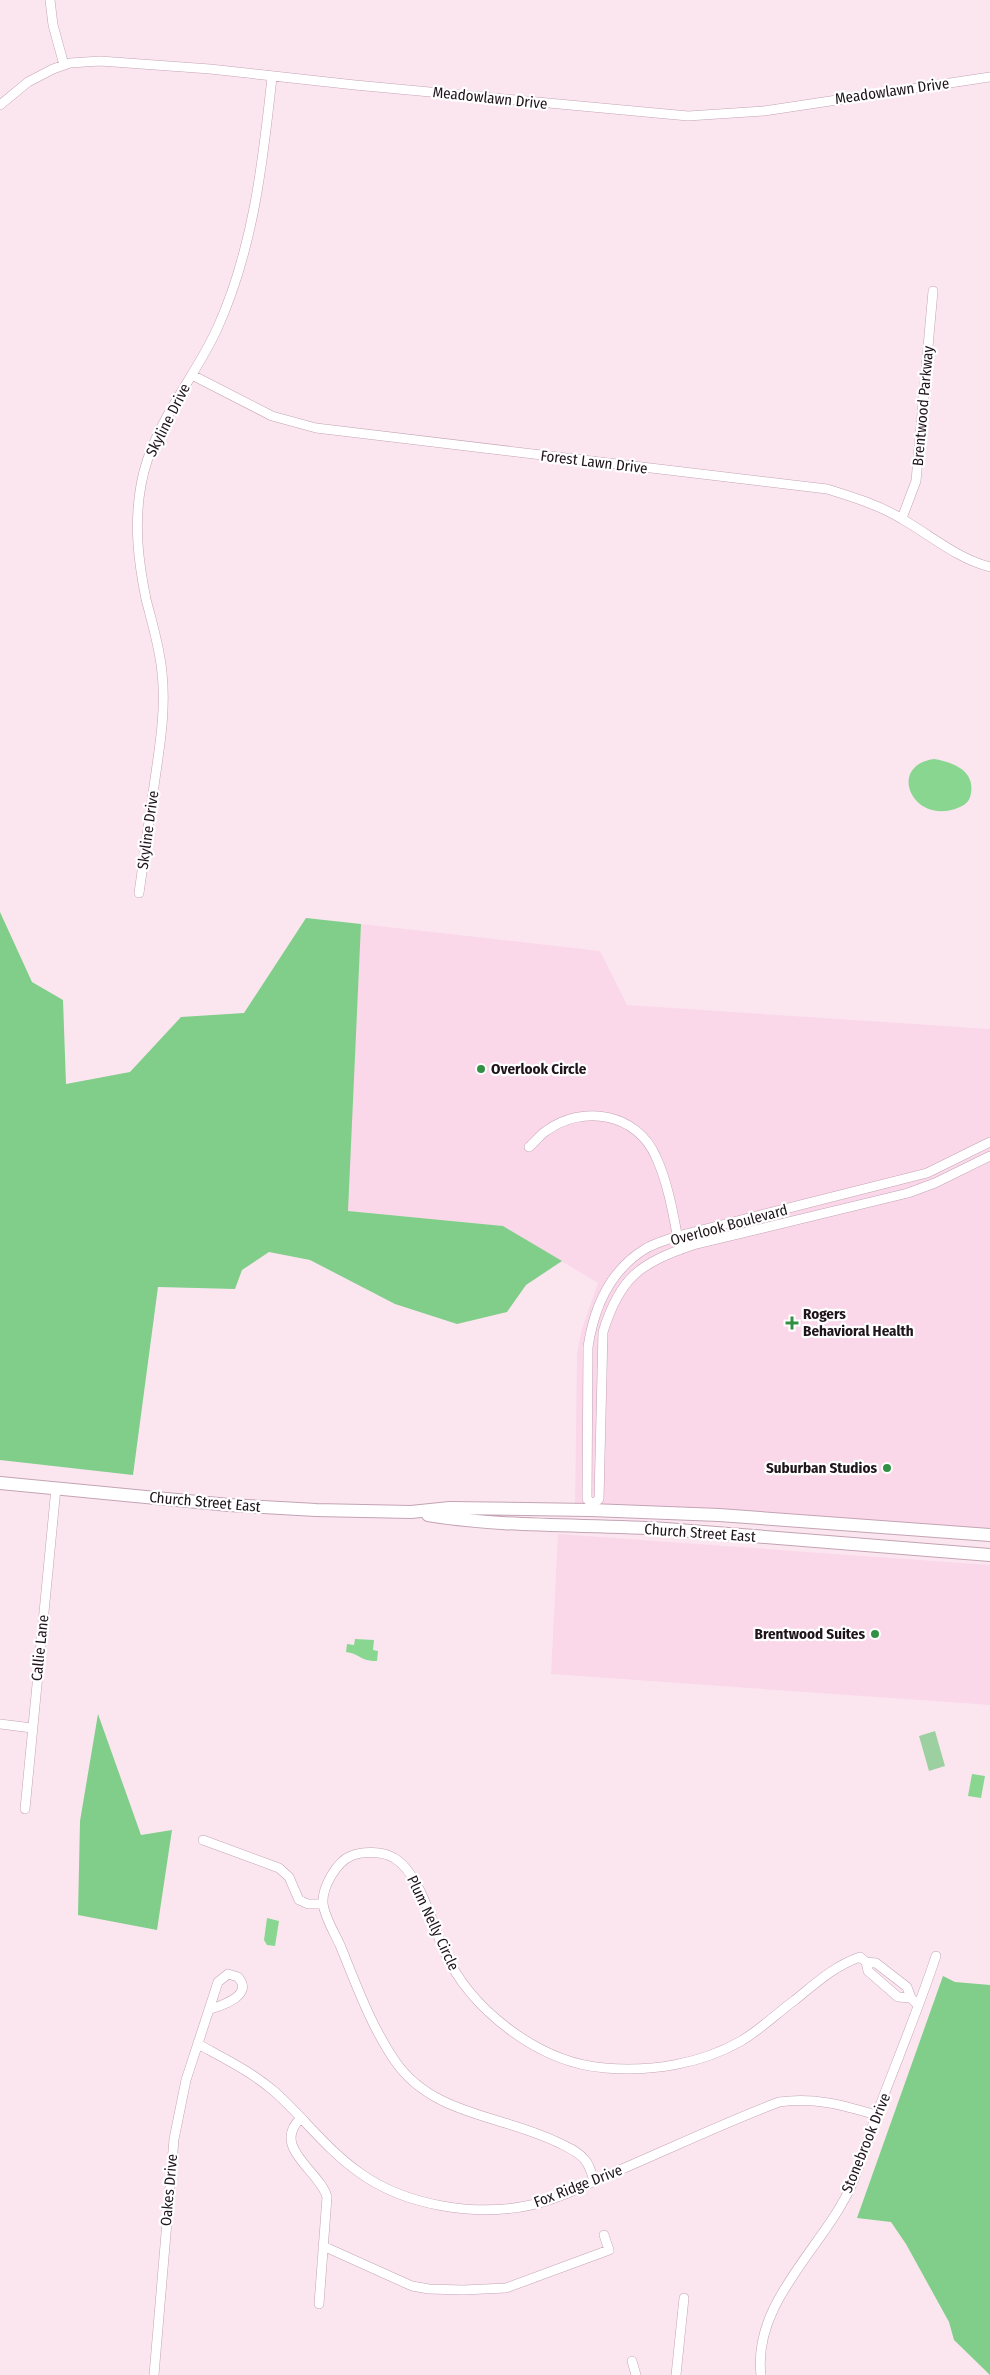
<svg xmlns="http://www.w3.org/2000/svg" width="990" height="2375" viewBox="0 0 990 2375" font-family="'Fira Sans Condensed',sans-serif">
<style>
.built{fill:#fad8e9}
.green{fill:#9dd0a1}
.forest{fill:#80ce89}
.water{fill:#88d690}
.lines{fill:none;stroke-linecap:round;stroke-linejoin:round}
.minor-casing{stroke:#c4a3b4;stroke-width:10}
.secondary-casing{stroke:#c4a3b4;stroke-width:14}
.minor{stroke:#fff;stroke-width:9}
.secondary{stroke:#fff;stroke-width:12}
.poi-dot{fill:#319043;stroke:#fff;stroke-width:2}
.labels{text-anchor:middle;stroke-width:4.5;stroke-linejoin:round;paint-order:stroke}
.street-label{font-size:15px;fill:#1f141a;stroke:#fff}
.poi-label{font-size:15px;font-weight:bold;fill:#1f141a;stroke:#fff;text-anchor:start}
</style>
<rect width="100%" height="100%" fill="#fbe6f0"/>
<!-- built -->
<path class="built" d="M361,924L600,951L627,1005L990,1029V1528L575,1506L577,1353L582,1329L598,1283L503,1226L347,1211Z
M558,1534L990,1565V1705L551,1674Z"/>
<!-- green -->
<path class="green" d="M935,1731L945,1766L929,1771L919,1736Z"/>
<!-- forest -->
<path class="forest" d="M0,912L32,982L63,1000L66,1084L130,1072L181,1017L244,1013L306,918L361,924L348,1211L503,1226L562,1261L526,1285L507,1312L457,1324L395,1304L310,1260L269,1252L242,1270L235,1289L158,1287L133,1475L0,1460Z
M98,1714L141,1835L172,1830L157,1930L78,1915L80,1821Z
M943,1976L955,1982L990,1985V2375L954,2340L949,2322L906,2244L891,2222L857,2218Z"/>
<!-- water -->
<path class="water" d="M934,759C952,762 975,770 971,793C970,800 967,804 960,807C914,828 885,766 934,759Z
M355,1639L374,1640L373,1650L378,1651L377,1661C359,1661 361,1654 346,1652L347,1644L354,1645Z
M972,1774L985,1776L981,1798L968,1796Z
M267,1918L279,1921L275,1946L267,1945L264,1940Z"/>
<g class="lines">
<defs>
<path id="minor" d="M50,0L53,25L64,65
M0,105L28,82L53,69L70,63L100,61L210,69L355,85L688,116L764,111L990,77
M192,375L272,416L316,428L827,489C853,497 879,505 902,519C932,536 956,558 990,567
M902,518L916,481L933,291
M139,893C144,855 150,817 155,779C160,744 166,709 162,673C160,648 152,623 146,599C138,560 134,524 141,485C151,427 193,381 217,329C253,250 263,162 272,77
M529,1147C535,1142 540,1135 546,1131C583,1104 637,1113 656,1157C669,1185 674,1219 680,1250
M593,1504L587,1499L588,1347C594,1307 609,1271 645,1249C655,1243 667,1240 678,1236L927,1173L990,1142
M592,1509L593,1504L599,1499L603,1332C620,1277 640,1263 693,1245L908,1193L935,1183L990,1156
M0,1724L32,1728
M25,1809L56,1488
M203,1840L279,1868L289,1877L299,1900L308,1904H323
M866,1962L868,1971L898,1997L911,1998
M198,2044C225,2059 252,2072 275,2092C304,2118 327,2150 360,2173C406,2206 476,2217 531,2205C558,2199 583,2186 608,2175C665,2151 721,2124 779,2102C814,2097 843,2105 876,2115
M301,2118C270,2147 320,2171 327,2197L319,2304
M594,2181C592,2174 590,2166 585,2160C578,2151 567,2147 557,2142C502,2115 433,2116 395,2061C371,2026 356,1984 340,1945C334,1932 324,1916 323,1903C322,1888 336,1862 351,1856C362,1851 383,1851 394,1858C419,1872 433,1925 444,1951C471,2010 539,2063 605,2068C651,2072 701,2064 741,2041C760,2030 777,2013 795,2000C816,1983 834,1966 860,1957L866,1962L876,1963L907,1987L911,1998L918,2005
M323,2246L412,2286L429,2289L463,2290L506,2288L609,2250L604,2235
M632,2361L636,2375
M154,2375L174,2139L186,2080L218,1982L228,1974L238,1977C254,1995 223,2005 211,2009
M676,2375L684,2298
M761,2375C752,2302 825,2246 852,2184C861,2162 868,2138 876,2116C896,2063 918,2010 936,1956"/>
<path id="secondary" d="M0,1483L229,1505L316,1510L411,1512L450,1508L591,1510L719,1515L990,1535
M428,1515C506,1528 587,1524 666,1529C774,1537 882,1547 990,1555"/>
</defs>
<!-- minor casing -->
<use href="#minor" class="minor-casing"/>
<!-- secondary casing -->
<use href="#secondary" class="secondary-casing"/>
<!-- minor -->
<use href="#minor" class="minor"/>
<!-- secondary -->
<use href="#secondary" class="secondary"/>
</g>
<!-- markers -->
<g class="poi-dot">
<circle cx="481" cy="1069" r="5"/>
<path d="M789.5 1315.5h5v5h5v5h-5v5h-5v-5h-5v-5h5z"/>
<circle cx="887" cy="1468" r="5"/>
<circle cx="875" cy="1634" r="5"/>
</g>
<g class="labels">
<!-- street labels -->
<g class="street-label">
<text transform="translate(892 91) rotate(-8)" y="5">Meadowlawn Drive</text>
<text transform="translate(490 98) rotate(6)" y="5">Meadowlawn Drive</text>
<text transform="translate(923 406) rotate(-85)" y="5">Brentwood Parkway</text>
<text transform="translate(168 420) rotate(-63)" y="5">Skyline Drive</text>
<text transform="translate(594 462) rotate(7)" y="5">Forest Lawn Drive</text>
<text transform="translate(148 830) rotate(-82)" y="5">Skyline Drive</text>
<text transform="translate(729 1225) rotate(-15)" y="5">Overlook Boulevard</text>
<text transform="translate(205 1502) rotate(5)" y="5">Church Street East</text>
<text transform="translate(700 1533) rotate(4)" y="5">Church Street East</text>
<text transform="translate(40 1648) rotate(-84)" y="5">Callie Lane</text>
<text transform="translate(433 1923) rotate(65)" y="5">Plum Nelly Circle</text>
<text transform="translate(866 2143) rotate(-68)" y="5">Stonebrook Drive</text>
<text transform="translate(578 2186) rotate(-21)" y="5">Fox Ridge Drive</text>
<text transform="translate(169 2190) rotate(-85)" y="5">Oakes Drive</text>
</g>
<!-- poi labels -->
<g class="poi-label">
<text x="491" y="1074">Overlook Circle</text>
<text x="803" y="1319">Rogers<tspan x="803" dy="17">Behavioral Health</tspan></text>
<text x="877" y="1473" text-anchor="end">Suburban Studios</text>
<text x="865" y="1639" text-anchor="end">Brentwood Suites</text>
</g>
</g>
</svg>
